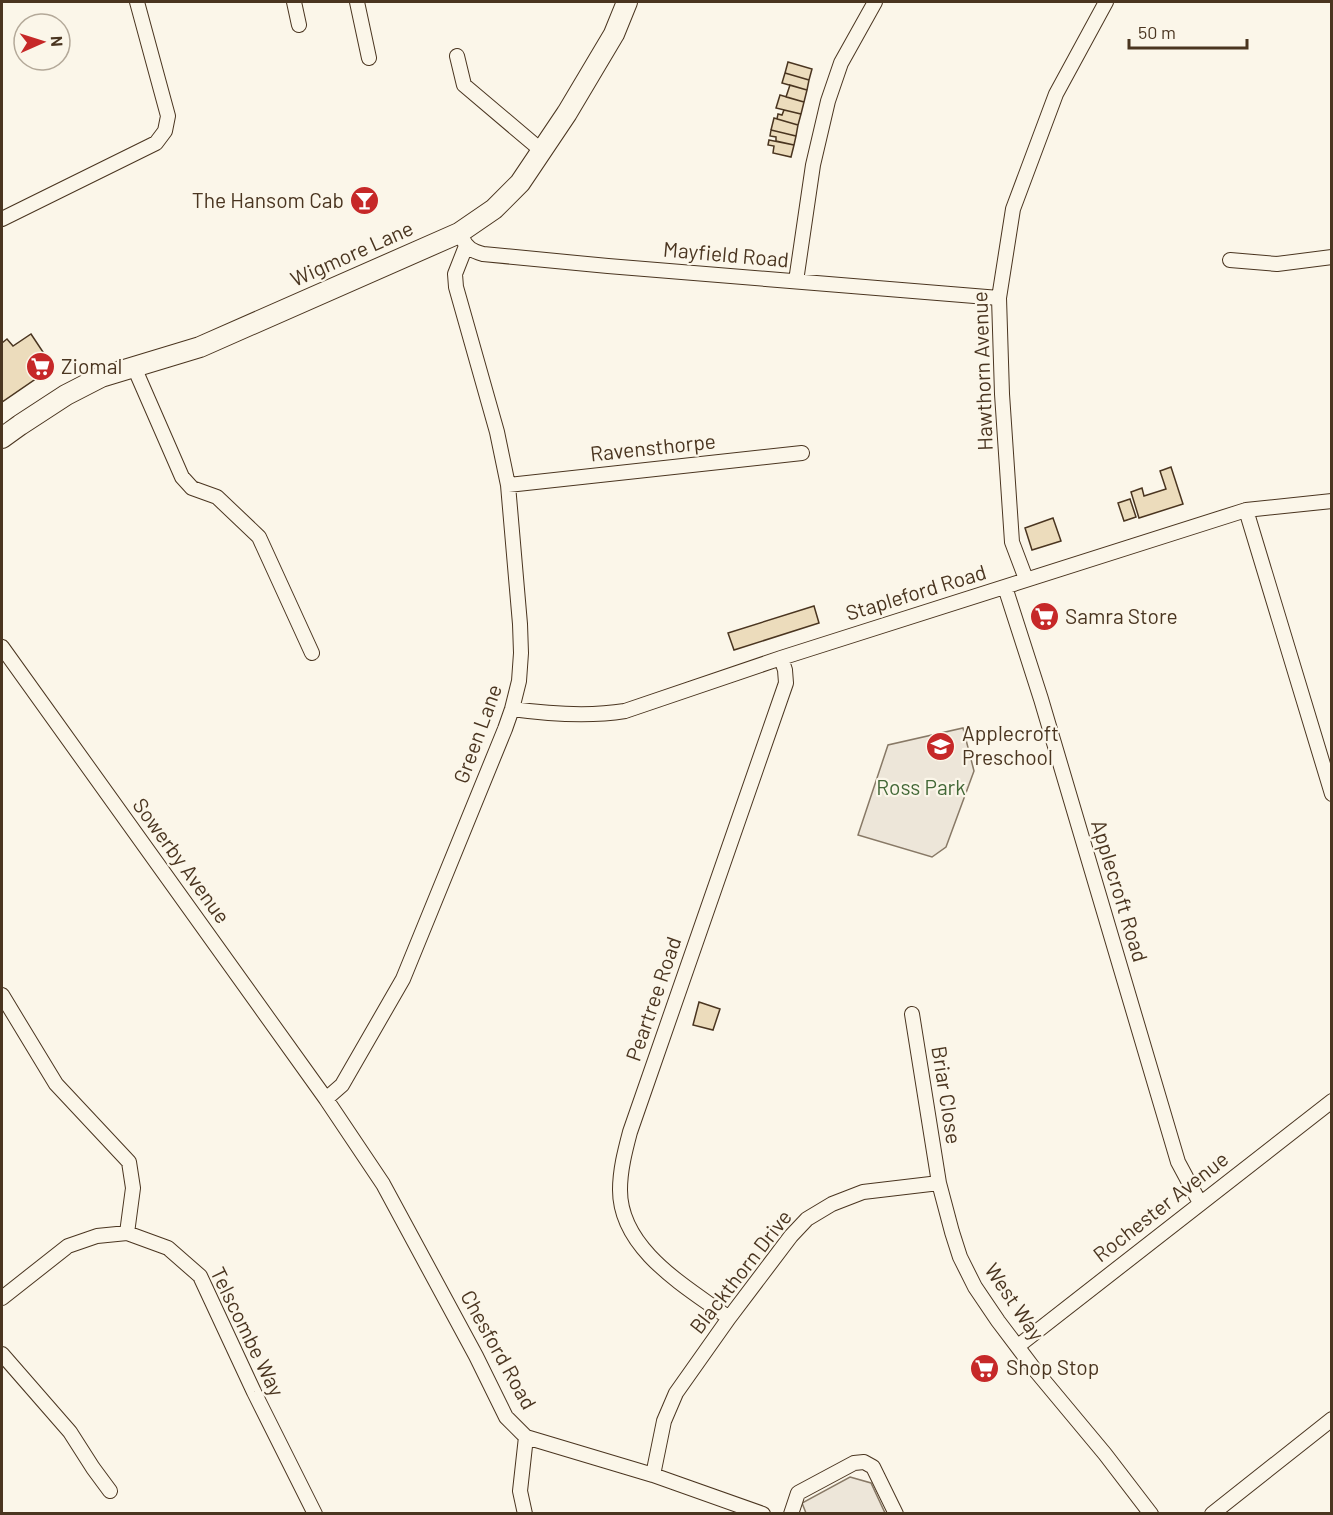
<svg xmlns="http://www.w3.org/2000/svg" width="1333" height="1515" viewBox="0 0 1333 1515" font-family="Barlow,sans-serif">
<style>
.green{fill:#ede6d9;stroke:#887966;stroke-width:1.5}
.building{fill:#ecdcbc;stroke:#4a3520;stroke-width:1.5}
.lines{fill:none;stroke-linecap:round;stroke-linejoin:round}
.street-casing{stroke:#4a3520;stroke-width:16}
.secondary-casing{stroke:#4a3520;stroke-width:22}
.street{stroke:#fbf6e9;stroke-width:14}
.secondary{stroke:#fbf6e9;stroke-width:20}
.labels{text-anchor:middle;stroke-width:4.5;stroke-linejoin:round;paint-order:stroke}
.poi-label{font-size:21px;fill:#4a3520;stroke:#fbf6e9;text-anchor:start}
.street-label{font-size:21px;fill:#4a3520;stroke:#fbf6e9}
.park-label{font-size:21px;fill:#436837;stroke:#fbf6e9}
</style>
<rect width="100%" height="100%" fill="#fbf6e9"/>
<!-- green -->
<path class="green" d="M963,728L974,771L946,847L932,857L858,835L888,745Z
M850,1477L871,1483L885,1513H806L802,1503Z"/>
<!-- building -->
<path class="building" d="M788,62L812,69L809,80L785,73Z
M785,73L809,80L807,90L782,83Z
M790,85L807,90L804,102L786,97Z
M780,95L804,102L801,114L776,108Z
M784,110L801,114L798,125L777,119L778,114L782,115Z
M774,118L798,125L796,136L771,130Z
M771,130L796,136L794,145L776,141V137L770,136Z
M769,140L794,145L791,157L773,153L774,146L768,145Z
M31,334L53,367L2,402V343L7,339L13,346Z
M1171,467L1183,504L1139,518L1131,492L1142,488L1144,496L1166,489L1160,471Z
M1130,499L1136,517L1124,521L1118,503Z
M1053,518L1061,541L1032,550L1025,528Z
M814,606L819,623L734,650L728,633Z
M699,1002L720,1009L713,1030L693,1025Z"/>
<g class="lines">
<defs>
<path id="street" d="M294,2L299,25
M357,2L369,58
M457,56L464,85L542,151
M2,219L156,143L165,131L168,116L137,2
M462,238C467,248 472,251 483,254L608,266L999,298
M1230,260L1277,264L1332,257
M796,281L813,165L828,101L841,63L875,2
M134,367L182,477L192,488L217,497L259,537L312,653
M508,485L802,453
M1246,510L1332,794
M1026,579L1012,542L1002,394L999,298L1013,209L1056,94L1106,2
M1005,587L1041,699L1178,1162L1200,1203
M2,647L326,1099L383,1184L476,1356L506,1417L526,1437L653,1475L763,1514
M512,709C549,714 588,717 625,711L781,658L1246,510L1332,501
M2,995L56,1084L129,1162L133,1188L127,1233
M912,1014L939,1183L952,1232L960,1257L975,1287L998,1321L1035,1370L1105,1454L1151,1514
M326,1099L342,1085L403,979L505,729L512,709L519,681L521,653L520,624L508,485L497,432L456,287L455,274L466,246
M2,1298L68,1246L97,1236L127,1233L168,1248L200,1276L254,1392L315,1514
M729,1318C687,1287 620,1250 620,1190C620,1170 625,1151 630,1132L786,683L785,670L781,658
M1018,1346L1332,1101
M2,1354L70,1432L93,1468L110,1491
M653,1475L664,1421L676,1393L729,1318L791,1236L807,1219L832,1204L863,1192L939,1183
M525,1514L520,1491L526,1437
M791,1514L798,1493L854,1463L864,1462L873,1467L896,1514
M1212,1514L1332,1419"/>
<path id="secondary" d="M2,438L20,425L66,395L101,377L200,347L459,233L494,209L520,183L567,113L614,34L627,2"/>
</defs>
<!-- street casing -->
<use href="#street" class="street-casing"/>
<!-- secondary casing -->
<use href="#secondary" class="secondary-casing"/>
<!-- street -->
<use href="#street" class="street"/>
<!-- secondary -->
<use href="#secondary" class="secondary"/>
</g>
<!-- icons -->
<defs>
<symbol id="bar-disc" viewBox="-11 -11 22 22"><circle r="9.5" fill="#c62828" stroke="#fbf6e9"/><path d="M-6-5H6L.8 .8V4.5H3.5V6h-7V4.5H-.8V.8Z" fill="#fff"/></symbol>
<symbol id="supermarket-disc" viewBox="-11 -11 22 22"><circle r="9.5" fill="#c62828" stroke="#fbf6e9"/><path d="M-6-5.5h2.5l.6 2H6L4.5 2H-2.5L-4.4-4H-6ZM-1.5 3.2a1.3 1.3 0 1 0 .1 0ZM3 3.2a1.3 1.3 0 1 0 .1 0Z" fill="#fff"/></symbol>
<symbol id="school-disc" viewBox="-11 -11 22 22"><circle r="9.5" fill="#c62828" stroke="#fbf6e9"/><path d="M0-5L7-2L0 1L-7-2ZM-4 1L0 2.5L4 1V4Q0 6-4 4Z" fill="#fff"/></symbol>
</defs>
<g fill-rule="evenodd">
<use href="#bar-disc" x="348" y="184" width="33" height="33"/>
<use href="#supermarket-disc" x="24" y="350" width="33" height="33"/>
<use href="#supermarket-disc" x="1028" y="600" width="33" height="33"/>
<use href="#school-disc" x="924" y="730" width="33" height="33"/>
<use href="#supermarket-disc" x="968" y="1352" width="33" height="33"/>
</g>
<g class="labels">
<!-- poi labels -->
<g class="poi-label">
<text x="344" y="208" text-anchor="end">The Hansom Cab</text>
<text x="61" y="374">Ziomal</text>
<text x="1065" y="624">Samra Store</text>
<text x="962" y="741">Applecroft<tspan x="962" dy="24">Preschool</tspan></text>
<text x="1006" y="1375">Shop Stop</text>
</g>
<!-- street labels -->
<g class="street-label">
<text transform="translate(352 254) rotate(-24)" y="7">Wigmore Lane</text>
<text transform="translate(726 255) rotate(5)" y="7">Mayfield Road</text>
<text transform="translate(983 371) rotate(-92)" y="7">Hawthorn Avenue</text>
<text transform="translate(653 448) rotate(-6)" y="7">Ravensthorpe</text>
<text transform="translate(916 593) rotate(-17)" y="7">Stapleford Road</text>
<text transform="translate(478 734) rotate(-70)" y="7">Green Lane</text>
<text transform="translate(181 861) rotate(54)" y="7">Sowerby Avenue</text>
<text transform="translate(1119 891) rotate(73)" y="7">Applecroft Road</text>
<text transform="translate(654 999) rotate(-71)" y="7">Peartree Road</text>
<text transform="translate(946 1095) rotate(81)" y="7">Briar Close</text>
<text transform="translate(1161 1207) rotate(-38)" y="7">Rochester Avenue</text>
<text transform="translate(741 1272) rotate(-52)" y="7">Blackthorn Drive</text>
<text transform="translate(1014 1302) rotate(56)" y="7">West Way</text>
<text transform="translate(247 1332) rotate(64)" y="7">Telscombe Way</text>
<text transform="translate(498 1350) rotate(61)" y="7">Chesford Road</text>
</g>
<!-- park labels -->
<g class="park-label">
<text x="921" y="795">Ross Park</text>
</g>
</g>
<!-- border -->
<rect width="1333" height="1515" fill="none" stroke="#4a3520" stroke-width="6"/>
<!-- north arrow -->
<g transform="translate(42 42) rotate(87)"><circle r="28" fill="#fbf6e9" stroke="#b4a999" stroke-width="1.5"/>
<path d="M0-4.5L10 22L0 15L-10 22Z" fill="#c62828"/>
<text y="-9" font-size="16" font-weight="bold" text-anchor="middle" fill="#4a3520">N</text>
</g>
<!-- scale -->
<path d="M1129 39v9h118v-9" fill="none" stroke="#4a3520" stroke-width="3"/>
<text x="1138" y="39" font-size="18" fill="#4a3520" stroke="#fbf6e9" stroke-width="4.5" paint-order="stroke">50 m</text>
</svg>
